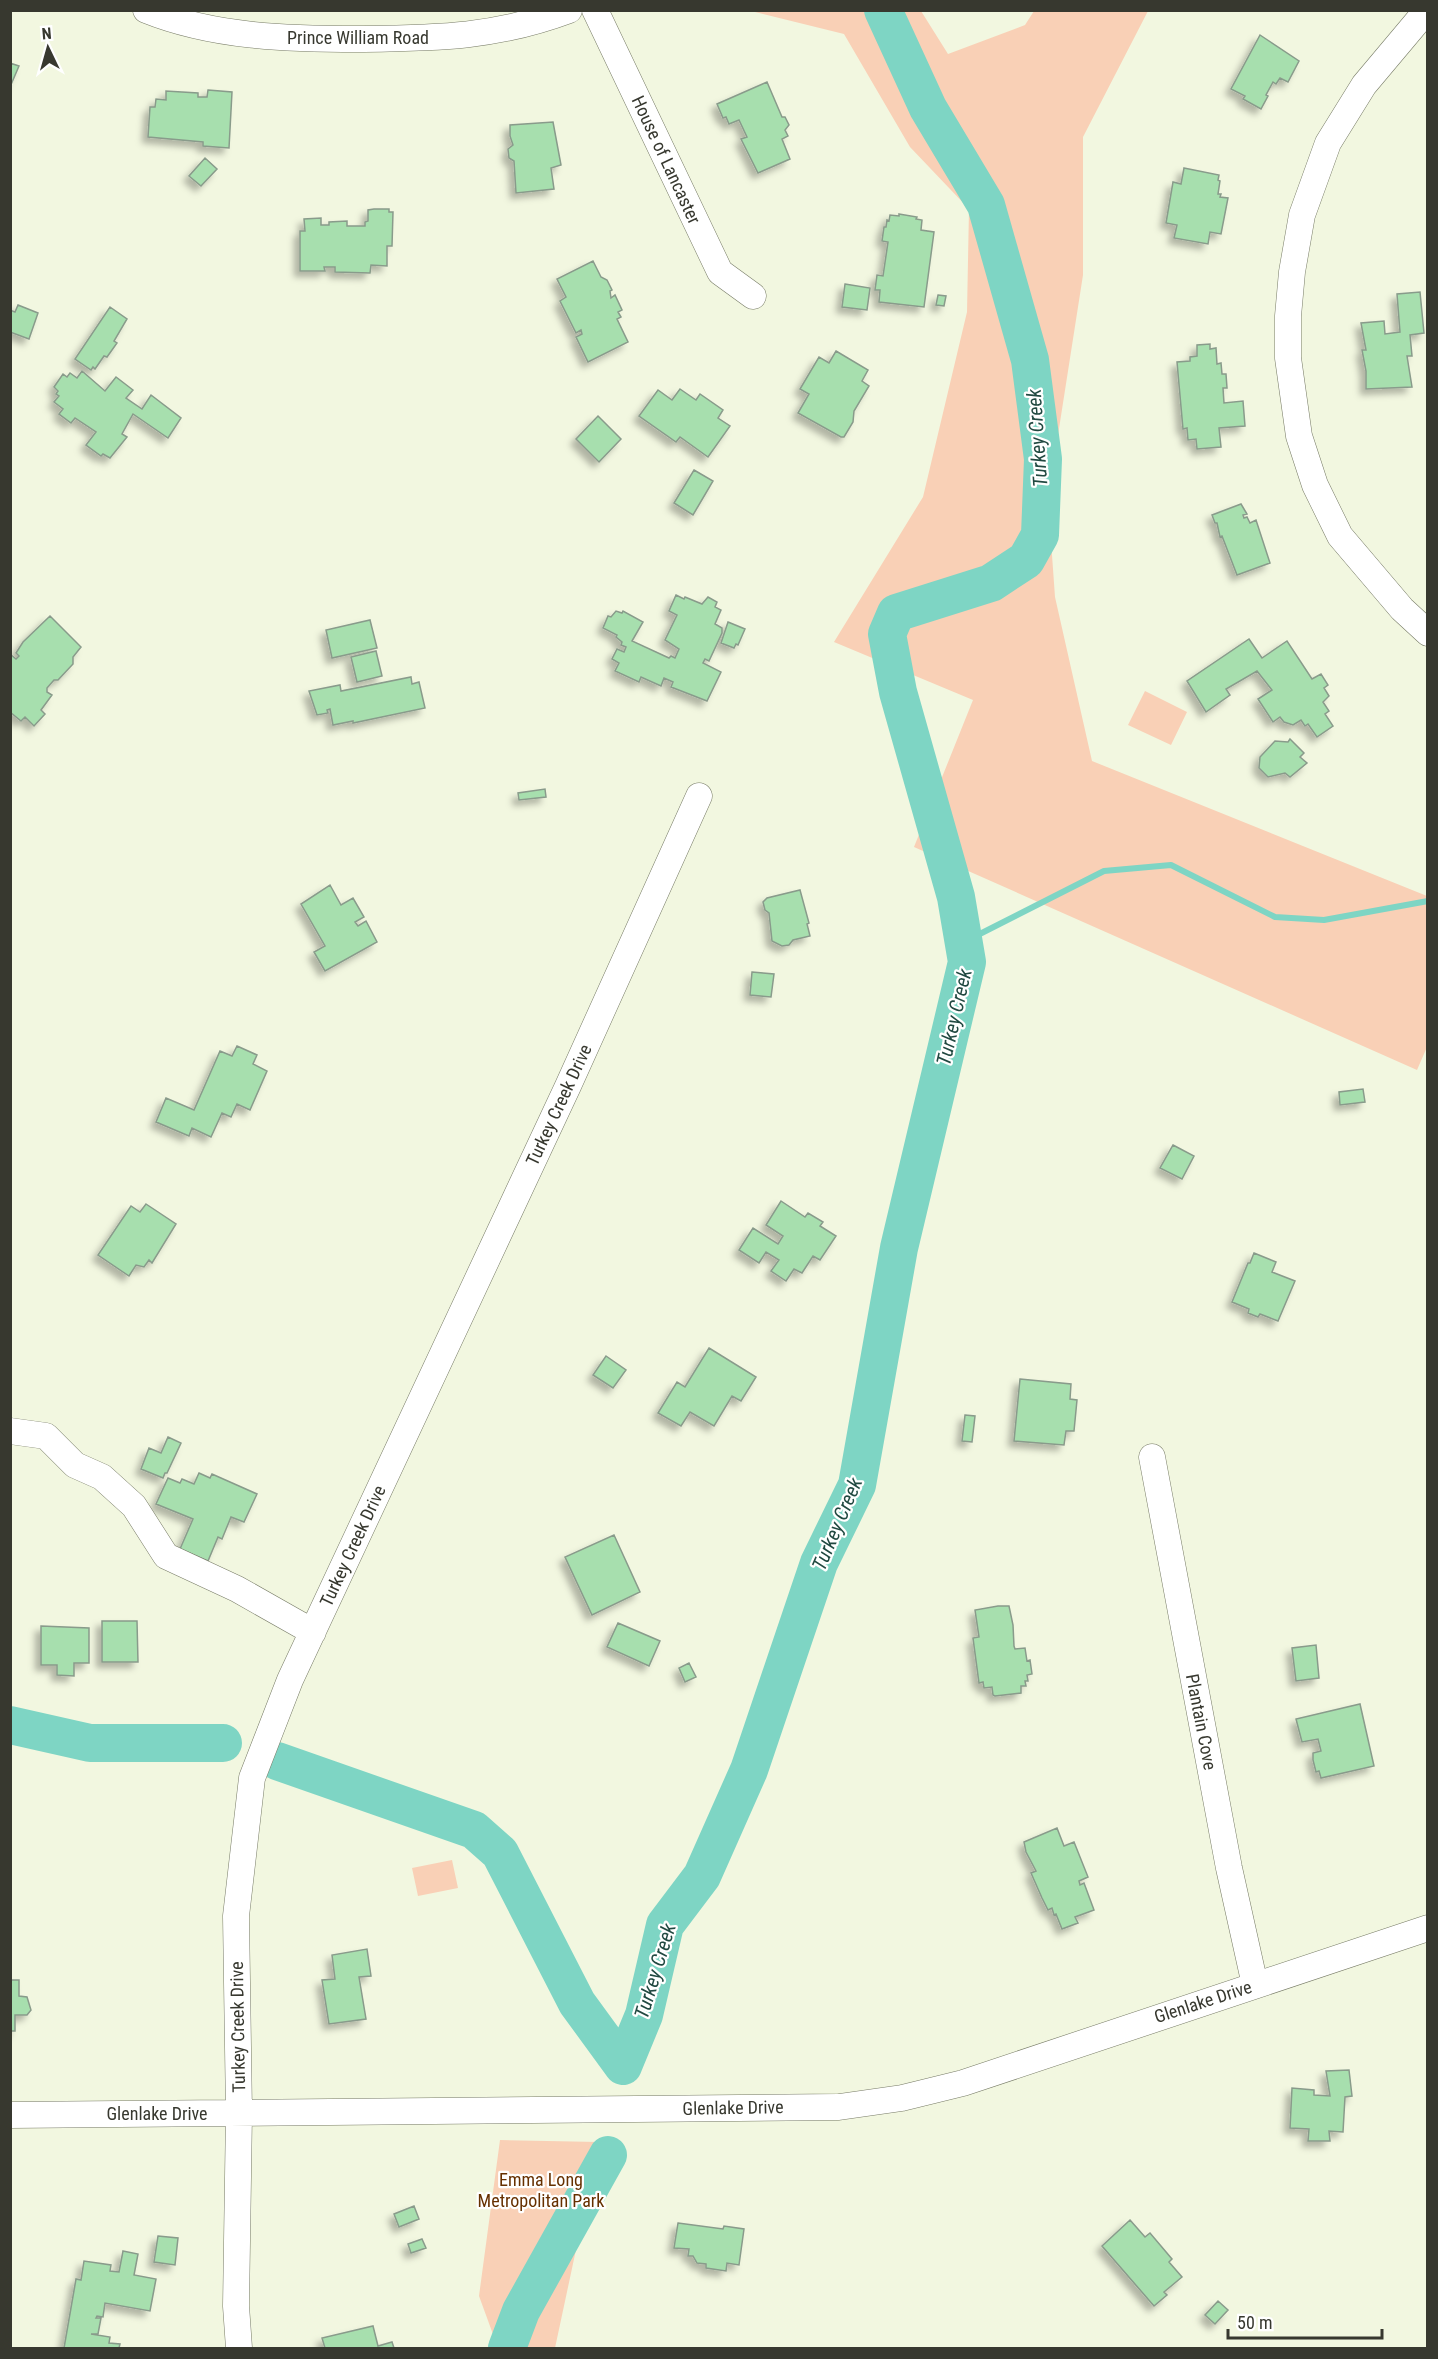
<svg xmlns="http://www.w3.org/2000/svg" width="1438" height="2359" viewBox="0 0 1438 2359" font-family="'Roboto Condensed',sans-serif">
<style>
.green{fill:#f9d0b6}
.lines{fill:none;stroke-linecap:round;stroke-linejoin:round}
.stream{stroke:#7ed5c4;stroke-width:6}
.river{stroke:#7ed5c4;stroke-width:38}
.building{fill:#a7dfae;stroke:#899b8b;stroke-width:1.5;filter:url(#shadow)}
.minor-casing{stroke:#777b66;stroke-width:27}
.minor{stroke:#fff;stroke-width:26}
.labels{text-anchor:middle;stroke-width:4.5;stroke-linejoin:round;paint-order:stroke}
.street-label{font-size:18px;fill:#37382f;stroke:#fff}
.park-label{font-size:18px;fill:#663000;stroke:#fff}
.water-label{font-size:20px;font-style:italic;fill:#214941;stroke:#fff}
</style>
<defs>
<filter id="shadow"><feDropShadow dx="-5.5" dy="5.5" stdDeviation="3" flood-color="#0004"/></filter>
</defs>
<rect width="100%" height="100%" fill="#f2f7e0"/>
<!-- green -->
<path class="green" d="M751,11H921L948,54L1025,25L1034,11H1148L1083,137V275L1048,499L1055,597L1092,761L1427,896V1047L1417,1070L914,847L973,700L834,642L923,497L967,312L969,209L910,147L844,34Z
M1145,691L1187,712L1171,745L1128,725Z
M452,1860L458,1888L418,1896L412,1868Z
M500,2140L599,2142L555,2348H498L479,2296Z"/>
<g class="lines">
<!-- stream -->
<path class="stream" d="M964,942L1104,871L1171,865L1275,917L1324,920L1428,901"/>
<!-- river -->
<path class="river" d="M10,1725L90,1743H223
M277,1761L474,1830L500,1853L577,2003L623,2066
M623,2066L644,2015L665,1925L702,1876L749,1770L819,1563L857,1485L899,1248L967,962L956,897L898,692L887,634L896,613L991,583L1026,560L1040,535L1043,459L1030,360L986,205L928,108L883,10
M507,2348L521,2311L608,2155"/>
</g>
<!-- building -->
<path class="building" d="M1260,35L1299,61L1288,82L1280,78L1276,84L1273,82L1266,95L1268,96L1261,109L1243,99L1245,96L1231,89Z
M10,63L19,66L10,87Z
M767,82L782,117H785L789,125L785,130L788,136L782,139L790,159L758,173L741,139L747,137L739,120L729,124L726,117L723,118L717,104Z
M208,90L232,92L229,148L203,146V142L148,137L150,107H155L156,99L166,100V91L198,93V97H207Z
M553,122L561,165L551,168L554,189L516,193L514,161L509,158L508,149L513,145L510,136V125Z
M205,158L217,169L201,186L189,176Z
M1184,168L1219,175L1218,180L1220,181L1218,194H1221L1220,197L1228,198L1221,234L1210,232L1208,244L1174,238L1177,225L1166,223L1173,182L1181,184Z
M374,209H389V212H393L392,246H387V266L371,265L370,273L335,272V267H324L325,271H300V231H305L304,219L321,218V225H329V222L347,221V226H365V222L368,221V210Z
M899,214L917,217L916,219L922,220L921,230L934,232L924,307L879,302L880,290H875L877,275L883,276L888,242L882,241L884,227H886L887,220L889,221L890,215L899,216Z
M593,261L601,277L607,280L612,290L610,291L611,298L615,295L622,310L618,312L621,317L617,319L628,342L588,362L576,337L582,334L581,330L576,333L560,301L566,297L557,279Z
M845,284L870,288L867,310L842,307Z
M1420,292L1424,333L1410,335L1412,356H1407L1412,387L1366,389V371L1362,350H1366L1361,323L1384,321L1385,334L1400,332L1397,294Z
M938,295L946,296L944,306L936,305Z
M18,305L38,313L29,339L10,332V310L15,312Z
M110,307L127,319L114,341L117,343L107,357L104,356L95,369L93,367L91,370L75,359Z
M1210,344V349L1216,348L1217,364L1221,363L1222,374H1226L1227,388H1223L1224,403L1243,401L1245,426L1219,428L1221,447L1197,449L1196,439L1188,440L1187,428L1183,429L1177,362L1190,361V357L1197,356V345Z
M836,351L868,370L862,381L869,386L854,411L853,422L844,437H841L798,413L809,394L800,389L819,357L829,363Z
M82,371L105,391L116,377L133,390L126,398L142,409L151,395L181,418L168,438L133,414L122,434L127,437L110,458L103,454L101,456L86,445L96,432L75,418L71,423L59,414L63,409L54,402L59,396L56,394L58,391L54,387L63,374L67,377L70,373L77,378Z
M680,389L696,400L700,394L723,410L718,418L730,426L708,457L680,437L676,442L639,416L658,390L672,400Z
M598,416L621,439L599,462L576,439Z
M694,470L713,481L693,515L674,503Z
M1241,504L1247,514L1243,515L1244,518L1247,517L1250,523L1256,520L1270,563L1237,575L1222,536L1220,537L1217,523H1215L1212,515Z
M676,595L684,599L685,597L702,604L708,597L717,602L715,607L721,610L715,624L722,628V633L709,661L705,659L703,663L721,672L707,701L671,687L673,682L664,678L661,686L641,677L639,682L615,671L619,663L612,659L617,649L624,652L626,647L621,645L622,642L616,637L617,635L603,628L608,616L611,617L616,611L622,613L623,611L643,622L632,641L669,658L671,656L675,658L679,649L665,640L677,615L669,611Z
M50,616L81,647L73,657V664L58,680H54L47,688V692L52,695L41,710L45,714L34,726L25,717L21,721L10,712V654L16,659L19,656L16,653L23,642Z
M370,620L377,648L332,658L326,630Z
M728,622L745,629L738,645L736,644L734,648L721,643Z
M1249,639L1262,658L1287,641L1312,679L1321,674L1328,685L1324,688L1329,696L1323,702L1329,711L1325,714L1333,726L1317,737L1308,724L1305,726L1301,720L1293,725L1284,722L1280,717L1273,722L1258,699L1272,690L1257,671L1226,689L1230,695L1206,712L1187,681Z
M376,651L382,676L357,682L351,657Z
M411,677L412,684L419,682L425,708L353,723V721L333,725L330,709L327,710L328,713L317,715L309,691L340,685L341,691Z
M1290,739L1304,753L1300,757L1307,763L1290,777L1285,773L1268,777L1259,768L1260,757L1275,741L1288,742Z
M545,789L546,797L519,800L518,793Z
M330,885L341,905L353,898L364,917L355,922L358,926L366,921L377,942L325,971L314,952L325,946L301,904Z
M800,890L809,923L807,924L810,936L793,940L789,945L782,946L772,941L769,913L765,910L763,902L767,898Z
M752,972L774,974L771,997L750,995Z
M237,1046L257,1055L253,1064L267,1071L250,1110L237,1104L231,1117L222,1113L211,1137L192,1128L189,1136L156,1122L166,1098L194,1110L220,1051L232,1056Z
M1363,1089L1365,1102L1340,1105L1339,1092Z
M1173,1145L1194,1156L1182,1179L1160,1168Z
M781,1201L805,1217L808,1213L823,1222L820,1226L836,1236L820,1260L813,1256L802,1273L794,1269L786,1281L771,1271L779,1260L766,1252L759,1263L739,1250L753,1228L778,1244L783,1236L766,1225Z
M146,1204L176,1224L152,1263L149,1260L144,1267L136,1265L129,1276L98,1255L131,1206L140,1212Z
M1254,1253L1276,1262L1272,1272L1295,1281L1278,1321L1260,1314L1258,1317L1248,1313L1249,1309L1232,1302L1248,1263H1250Z
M709,1348L756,1377L741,1401L732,1396L714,1426L690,1412L681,1426L658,1413L677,1382L685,1387Z
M606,1356L626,1370L613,1388L593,1375Z
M1020,1379L1071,1384L1070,1399L1077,1400L1074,1431H1066L1064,1445L1014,1441Z
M965,1415L975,1416L972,1442L962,1441Z
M168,1437L181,1443L167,1473H165L163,1478L141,1469L149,1448L161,1453Z
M199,1473L210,1478L212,1474L257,1494L244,1522L231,1517L222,1539L218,1537L208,1561L180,1549L193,1519L156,1504L168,1478L180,1483L182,1479L194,1484Z
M614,1535L640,1592L592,1615L565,1557Z
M998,1606H1009L1013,1625L1014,1646L1015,1649L1025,1648L1027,1661L1030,1660L1032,1674L1027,1675L1028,1681H1025L1026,1686H1021V1693L995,1696L993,1695L992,1687L984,1688L983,1682L979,1683L973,1638L979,1637L975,1610Z
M102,1621H137L138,1662H102Z
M618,1623L660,1641L649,1666L607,1647Z
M41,1626L89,1628V1663H74V1676L57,1675V1665H41Z
M1316,1645L1319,1678L1296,1681L1292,1648Z
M689,1663L696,1677L685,1682L679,1668Z
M1360,1704L1374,1766L1321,1778L1319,1771L1316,1772L1313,1760V1753L1321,1751L1318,1739L1302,1742L1296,1719Z
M1057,1828L1064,1846L1074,1842L1088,1877L1079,1881L1080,1885L1084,1883L1094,1910L1075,1917L1078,1923L1062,1929L1056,1914L1054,1915L1052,1908L1048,1910L1042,1898L1031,1873L1036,1871L1026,1852L1024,1842Z
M367,1949L371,1976L359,1977L366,2019L329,2024L322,1980L335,1979L332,1955Z
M10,1980H19V1996L27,1997L31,2010L27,2015H15V2031H10Z
M1349,2070L1352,2096L1345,2097L1343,2132L1329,2131L1330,2141H1308L1309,2129L1290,2128L1292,2088L1314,2090V2095L1330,2096L1326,2071Z
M414,2206L419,2219L399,2227L394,2214Z
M1130,2220L1145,2237L1150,2233L1172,2259L1169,2262L1182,2277L1164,2292L1167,2295L1154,2306L1102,2246Z
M678,2223L723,2229L724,2226L744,2229L739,2265L727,2263L726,2271L706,2268V2264L697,2263L693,2256H688L689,2249L674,2248Z
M158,2236L178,2238L175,2265L154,2262Z
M422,2239L426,2248L411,2253L408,2244Z
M123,2251L138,2254L134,2275L156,2279L150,2311L105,2303L103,2317L97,2316L96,2318H101L98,2334H91L110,2337L109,2343L120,2344L119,2348H64L76,2279L81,2280L84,2261L111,2265L110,2271L119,2272Z
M1218,2301L1228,2310L1215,2324L1205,2315Z
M373,2326L378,2346L392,2342L394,2348H325L322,2338Z"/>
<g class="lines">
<defs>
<path id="minor" d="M146,10C213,37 287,39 358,39C436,38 494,38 569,10
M595,10L720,272L753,296
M1427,10L1364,85L1328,143L1302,215L1292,272L1288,316V358L1299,436L1315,485L1340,536L1402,609L1428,633
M10,1431L46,1436L75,1465L102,1477L134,1506L166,1556L237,1589L313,1632
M1152,1457L1229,1868L1255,1985
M10,2115L839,2107L902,2098L963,2083L1428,1928
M239,2348L236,2306L239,2113L236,1916L252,1778L290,1680L568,1086L699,796"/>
</defs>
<!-- minor casing -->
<use href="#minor" class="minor-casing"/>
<!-- minor -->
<use href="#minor" class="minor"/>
</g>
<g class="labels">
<!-- street labels -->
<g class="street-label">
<text x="358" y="44">Prince William Road</text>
<text transform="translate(666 160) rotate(65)" y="6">House of Lancaster</text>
<text transform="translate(559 1105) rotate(-65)" y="6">Turkey Creek Drive</text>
<text transform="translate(353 1546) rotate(-65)" y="6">Turkey Creek Drive</text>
<text transform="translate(1201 1722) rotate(79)" y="6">Plantain Cove</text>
<text transform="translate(1203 2002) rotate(-18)" y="6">Glenlake Drive</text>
<text transform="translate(238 2027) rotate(-91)" y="6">Turkey Creek Drive</text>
<text transform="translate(733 2108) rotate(-1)" y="6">Glenlake Drive</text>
<text x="157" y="2120">Glenlake Drive</text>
</g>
<!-- park labels -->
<g class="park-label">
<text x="541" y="2186">Emma Long<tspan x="541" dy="21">Metropolitan Park</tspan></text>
</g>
<!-- water labels -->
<g class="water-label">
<text transform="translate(1037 438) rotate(-94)" y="7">Turkey Creek</text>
<text transform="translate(954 1017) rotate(-77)" y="7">Turkey Creek</text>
<text transform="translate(837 1524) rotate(-67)" y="7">Turkey Creek</text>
<text transform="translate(655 1971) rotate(-73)" y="7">Turkey Creek</text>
</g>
</g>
<!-- border -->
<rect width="1438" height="2359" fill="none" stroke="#37382f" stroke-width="24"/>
<!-- north arrow -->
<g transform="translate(48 48) rotate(355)" stroke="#ffffff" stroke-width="4.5" paint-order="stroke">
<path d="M0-4.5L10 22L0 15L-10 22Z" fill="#37382f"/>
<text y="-9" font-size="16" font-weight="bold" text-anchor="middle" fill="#37382f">N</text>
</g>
<!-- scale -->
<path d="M1228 2329v9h154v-9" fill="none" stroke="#37382f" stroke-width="3"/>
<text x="1237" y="2329" font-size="18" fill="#37382f" stroke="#ffffff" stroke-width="4.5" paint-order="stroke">50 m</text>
</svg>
